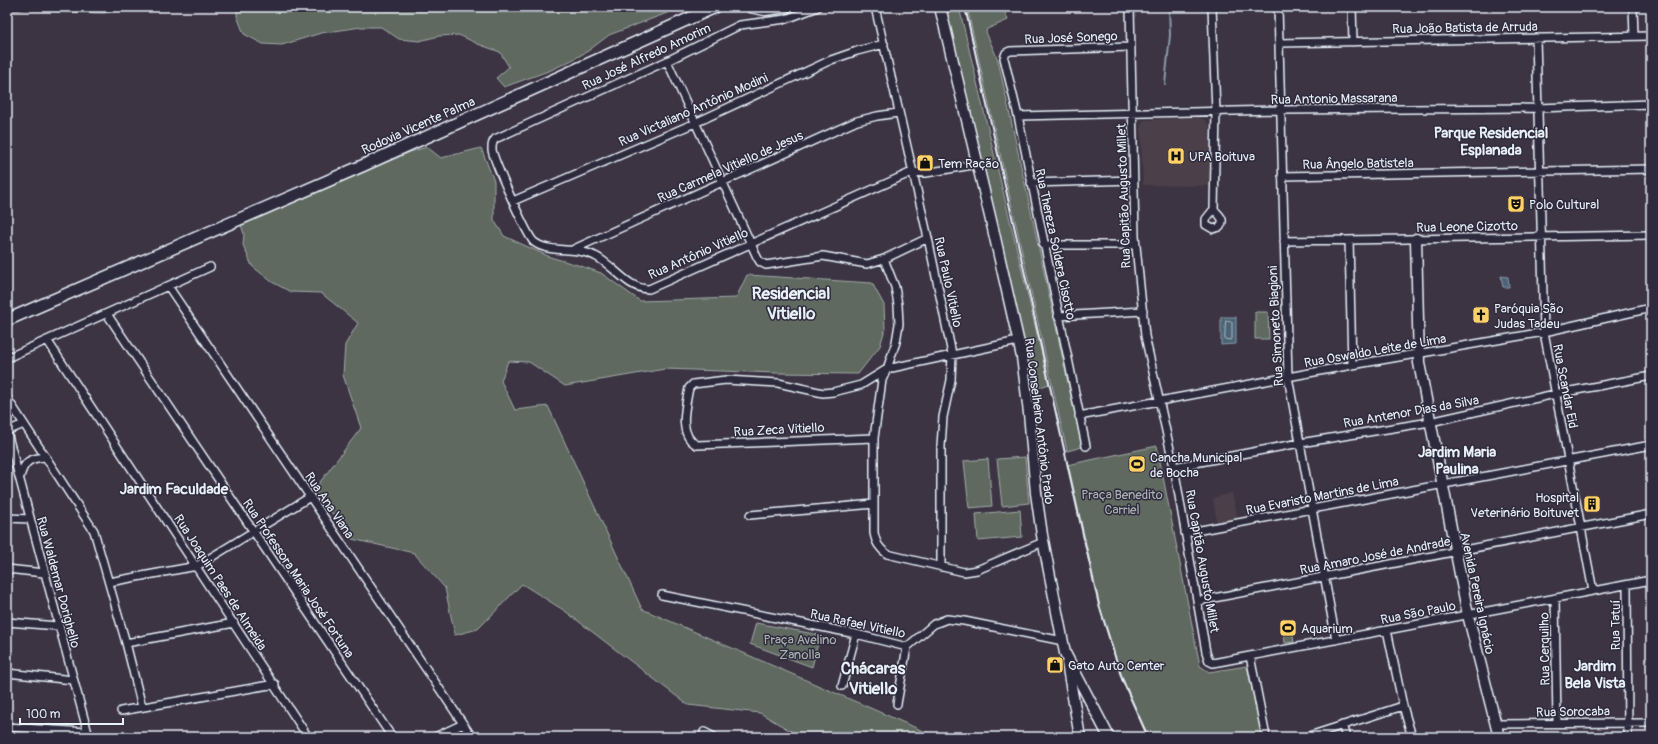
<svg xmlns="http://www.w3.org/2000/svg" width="1658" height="744" viewBox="0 0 1658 744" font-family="Pangolin,sans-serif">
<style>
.built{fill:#4b404a}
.green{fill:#5e695e;stroke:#a3adab}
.water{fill:#4b6474;stroke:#8a9ca9}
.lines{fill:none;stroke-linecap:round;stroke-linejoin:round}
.shore{stroke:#a9b9c3;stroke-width:1}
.stream{stroke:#8a9ca9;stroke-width:2}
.street-casing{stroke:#e8f1f8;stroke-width:10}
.secondary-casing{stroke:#e8f1f8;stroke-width:13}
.primary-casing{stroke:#e8f1f8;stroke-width:14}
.street{stroke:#2f2a3d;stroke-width:7}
.secondary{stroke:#2f2a3d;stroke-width:10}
.primary{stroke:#2f2a3d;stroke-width:11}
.rail{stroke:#e8f1f8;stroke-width:2}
.labels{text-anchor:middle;stroke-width:3;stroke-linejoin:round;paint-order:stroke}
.street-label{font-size:13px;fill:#e8f1f8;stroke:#2f2a3d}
.poi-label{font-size:13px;fill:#e8f1f8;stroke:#2f2a3d;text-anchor:start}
.park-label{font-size:13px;fill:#aab4b3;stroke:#2f2a3d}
.quarter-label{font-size:15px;font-weight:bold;fill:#e8f1f8;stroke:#2f2a3d}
.district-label{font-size:17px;font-weight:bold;fill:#e8f1f8;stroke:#2f2a3d}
</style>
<rect width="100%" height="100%" fill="#3c3443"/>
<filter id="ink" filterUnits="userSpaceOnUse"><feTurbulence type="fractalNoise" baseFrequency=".025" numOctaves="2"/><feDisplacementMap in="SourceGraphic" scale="8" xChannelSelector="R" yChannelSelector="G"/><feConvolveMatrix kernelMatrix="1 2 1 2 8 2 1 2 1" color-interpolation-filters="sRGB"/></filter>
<g filter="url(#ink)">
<!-- built -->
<path class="built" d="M1200,117L1206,121L1209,126L1211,186L1143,185L1141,124L1144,120Z
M1232,493L1238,519L1217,523L1213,498Z"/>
<!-- green -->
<path class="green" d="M7,7H127L125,9L104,13L61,12L27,9L7,12Z
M237,7H683L609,35L588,51L572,60L551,70L504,87L496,78L509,67L500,52L478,44L459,35L439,36L419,41L399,39L381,27H361L321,33L282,45L263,44L244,34L237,16Z
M943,7H959L1049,384L1032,390Z
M967,7H1003L1008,20L987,29L986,32L998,60L1082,447L1067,451Z
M427,147L441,158L481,148L494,181V220L504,236L550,257L581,266L601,273L640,301L736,298L747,275L872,283L884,305L885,329L880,346L858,374L777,373L665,369L565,386L529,362L508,361L501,381L515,410L548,406L642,609L937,737H801L760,713L688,705L565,611L522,584L478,629L455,635L445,588L414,553L352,539L314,490L361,428L343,375L345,345L358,323L321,293L291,292L272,282L252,266L243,245L244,234L241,225L410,152Z
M1255,312H1268L1269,339H1255Z
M1157,446L1200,666L1209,672L1247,666L1262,737H1149C1105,653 1088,557 1067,465Z
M1025,457L1029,503L1002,506L997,459Z
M988,459L992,506L969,508L964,461Z
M1020,510L1022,537L978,541L976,514Z
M1290,622L1294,642L1285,643L1283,623Z
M756,623L820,635L812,667L750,644Z"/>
<!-- water -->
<path class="water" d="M1501,276L1508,277L1509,287H1503Z
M1221,317H1236V344L1221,345Z"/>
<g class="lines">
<!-- shore -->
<path class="shore" d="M1226,321L1232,322V339L1230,340L1225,339Z"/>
<!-- stream -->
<path class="stream" d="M1165,84L1170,35L1169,7"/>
<defs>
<path id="street" d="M818,7L786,19L740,25L667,61L495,139C492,143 492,145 492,150C494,161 527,236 534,242C549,254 576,246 595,256C614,265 627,289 649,289L912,172L926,173L978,164
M875,7L928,238L952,354L951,380L943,417L941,446V567
M1130,7L1135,236L1145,336L1174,467L1206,652L1209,661L1213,663L1651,580
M1212,7L1216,112L1214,209
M1278,7L1288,377L1336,640
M1352,7L1353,42
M1633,7L1634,36
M1536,38L1544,332L1593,591
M1279,43L1651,36
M667,61L757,257L760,262L766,265L823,256L867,264L884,259L928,238
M1018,116L1281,110L1537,108L1651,104
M1282,176L1651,169
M1031,183L1134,180
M513,201L695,123L831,60L857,51L884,44
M1214,209C1218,215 1226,218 1220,227L1213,229L1206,225V219Z
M1349,240L1352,365
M1284,241L1651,235
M1043,245H1135
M574,249L857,121L877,116L898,113
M884,259L895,287L898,305L899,324L896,342L887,369L882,380L874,438V533C876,543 879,548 887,554L964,572L977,570L1043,542
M168,286L472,737
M107,314L392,737
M1058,316L1143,311
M47,340L308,737
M7,358L210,267
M7,398L94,531L126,643L142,707
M1079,416L1352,365L1544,332L1651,308
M7,431L24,424
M7,432L89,737
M874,438L697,445C677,435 686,405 689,388L693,384L726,380L778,383L823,393L833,392L861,385L887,369L1018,341
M1086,446L1018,116L1004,58L1006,53L1010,51L1131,47
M1174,467L1300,443L1430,422L1555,394L1651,376
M20,477C24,461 30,458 46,457
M750,515L874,504
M7,518L30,519
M1185,533L1651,445
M7,569L44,573
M109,582L197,566L310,497
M1627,585L1628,737
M662,595L856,634L907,647L934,624L947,619L964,621L1063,641
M1555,598L1557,723
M1198,601L1651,514
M7,622L58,626
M1387,630L1403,706L1412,737
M126,643L234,623
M1250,656L1266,737
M7,673L73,680
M842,686L856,634
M897,704L907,647
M121,711L275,684
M1495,724L1651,723
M1342,725L1346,737
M7,727L87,732
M704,732L714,737
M435,737L463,724
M1306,737L1403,706"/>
<path id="secondary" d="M750,7L765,10L786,7
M940,7L993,229L1022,357L1029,413L1036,493L1042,535L1065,653L1109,737
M1416,239L1419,363L1468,615L1499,737
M1067,663L1080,737"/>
<path id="primary" d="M7,320L362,166L715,7"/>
</defs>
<!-- street casing -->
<use href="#street" class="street-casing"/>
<!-- secondary casing -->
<use href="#secondary" class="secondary-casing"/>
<!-- primary casing -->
<use href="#primary" class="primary-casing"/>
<!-- street -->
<use href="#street" class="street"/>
<!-- secondary -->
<use href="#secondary" class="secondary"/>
<!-- primary -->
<use href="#primary" class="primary"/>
<!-- rail -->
<path class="rail" d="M965,7L1099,605L1122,679L1148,737"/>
</g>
</g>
<!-- icons -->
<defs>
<symbol id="hospital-square" viewBox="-11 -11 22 22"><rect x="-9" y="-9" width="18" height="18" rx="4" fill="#ffd166" stroke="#2f2a3d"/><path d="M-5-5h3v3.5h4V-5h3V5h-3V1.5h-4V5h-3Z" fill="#111"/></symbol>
<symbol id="shop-square" viewBox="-11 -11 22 22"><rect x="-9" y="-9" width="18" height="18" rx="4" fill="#ffd166" stroke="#2f2a3d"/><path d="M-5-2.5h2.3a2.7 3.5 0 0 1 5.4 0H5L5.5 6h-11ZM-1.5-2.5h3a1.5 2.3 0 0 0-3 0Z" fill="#111"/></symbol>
<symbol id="theatre-square" viewBox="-11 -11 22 22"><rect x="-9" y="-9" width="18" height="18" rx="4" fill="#ffd166" stroke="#2f2a3d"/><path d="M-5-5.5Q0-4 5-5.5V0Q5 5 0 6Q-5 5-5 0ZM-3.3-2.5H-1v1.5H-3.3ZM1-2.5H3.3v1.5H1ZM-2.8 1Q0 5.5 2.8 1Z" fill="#111"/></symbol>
<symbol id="church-square" viewBox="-11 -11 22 22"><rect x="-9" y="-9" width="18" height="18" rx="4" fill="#ffd166" stroke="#2f2a3d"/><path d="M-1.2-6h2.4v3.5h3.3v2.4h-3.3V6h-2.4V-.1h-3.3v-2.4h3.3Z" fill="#111"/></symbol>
<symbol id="stadium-square" viewBox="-11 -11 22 22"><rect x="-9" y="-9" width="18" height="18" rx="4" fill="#ffd166" stroke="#2f2a3d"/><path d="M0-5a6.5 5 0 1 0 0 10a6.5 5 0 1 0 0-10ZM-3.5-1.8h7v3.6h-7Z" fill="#111"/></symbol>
<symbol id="building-square" viewBox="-11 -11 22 22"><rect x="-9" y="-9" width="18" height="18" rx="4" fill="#ffd166" stroke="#2f2a3d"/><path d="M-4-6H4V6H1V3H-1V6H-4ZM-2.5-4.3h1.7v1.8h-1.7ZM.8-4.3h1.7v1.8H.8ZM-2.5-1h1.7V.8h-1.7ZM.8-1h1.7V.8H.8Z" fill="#111"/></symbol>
</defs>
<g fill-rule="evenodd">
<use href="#hospital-square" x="1166" y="146" width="20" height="20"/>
<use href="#shop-square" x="915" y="153" width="20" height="20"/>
<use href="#theatre-square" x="1506" y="194" width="20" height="20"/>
<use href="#church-square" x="1471" y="305" width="20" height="20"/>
<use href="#stadium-square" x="1127" y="454" width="20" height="20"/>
<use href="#building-square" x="1582" y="494" width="20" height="20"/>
<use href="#stadium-square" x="1278" y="618" width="20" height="20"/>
<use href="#shop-square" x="1045" y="655" width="20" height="20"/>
</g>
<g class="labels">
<!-- street labels -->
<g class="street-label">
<text transform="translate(1465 27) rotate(-1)" y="5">Rua João Batista de Arruda</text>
<text transform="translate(1071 37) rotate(-2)" y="5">Rua José Sonego</text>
<text transform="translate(646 56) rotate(-25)" y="5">Rua José Alfredo Amorim</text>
<text transform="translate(1334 98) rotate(-1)" y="5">Rua Antonio Massarana</text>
<text transform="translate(693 109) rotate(-24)" y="5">Rua Victaliano Antônio Modini</text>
<text transform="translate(418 125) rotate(-24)" y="5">Rodovia Vicente Palma</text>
<text transform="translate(1358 163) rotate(-1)" y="5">Rua Ângelo Batistela</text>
<text transform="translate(730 166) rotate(-24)" y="5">Rua Carmela Vitiello de Jesus</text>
<text transform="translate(1123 196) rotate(-92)" y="5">Rua Capitão Augusto Millet</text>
<text transform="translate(1467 226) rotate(-1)" y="5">Rua Leone Cizotto</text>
<text transform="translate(1056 244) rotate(78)" y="5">Rua Thereza Soldera Cisotto</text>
<text transform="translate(698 253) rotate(-24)" y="5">Rua Antônio Vitiello</text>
<text transform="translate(949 282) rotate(78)" y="5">Rua Paulo Vitiello</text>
<text transform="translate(1275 326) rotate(-93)" y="5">Rua Simoneto Biagioni</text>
<text transform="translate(1375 350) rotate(-10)" y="5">Rua Oswaldo Leite de Lima</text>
<text transform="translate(1566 386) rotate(79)" y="5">Rua Scandar Eid</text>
<text transform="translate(1411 411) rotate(-10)" y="5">Rua Antenor Dias da Silva</text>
<text transform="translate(1040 421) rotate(83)" y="5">Rua Conselheiro Antônio Prado</text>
<text transform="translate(779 429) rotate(-3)" y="5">Rua Zeca Vitiello</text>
<text transform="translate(1322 495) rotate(-11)" y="5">Rua Evaristo Martins de Lima</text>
<text transform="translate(330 505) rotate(56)" y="5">Rua Ana Viana</text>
<text transform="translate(1375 555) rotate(-11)" y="5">Rua Amaro José de Andrade</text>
<text transform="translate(1203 561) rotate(80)" y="5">Rua Capitão Augusto Millet</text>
<text transform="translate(299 578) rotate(56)" y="5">Rua Professora Maria José Fortuna</text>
<text transform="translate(59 582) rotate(75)" y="5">Rua Waldemar Dorighello</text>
<text transform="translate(221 582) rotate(57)" y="5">Rua Joaquim Paes de Almeida</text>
<text transform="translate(1478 593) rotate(78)" y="5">Avenida Pereira Ignácio</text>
<text transform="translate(1418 612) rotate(-11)" y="5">Rua São Paulo</text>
<text transform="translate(858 623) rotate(12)" y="5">Rua Rafael Vitiello</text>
<text transform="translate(1615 625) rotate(-90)" y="5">Rua Tatuí</text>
<text transform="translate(1544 649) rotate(-91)" y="5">Rua Cerquilho</text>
<text transform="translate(1573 711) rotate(-1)" y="5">Rua Sorocaba</text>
</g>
<!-- poi labels -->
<g class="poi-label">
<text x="1189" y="161">UPA Boituva</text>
<text x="938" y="168">Tem Ração</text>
<text x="1529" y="209">Polo Cultural</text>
<text x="1494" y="313">Paróquia São<tspan x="1494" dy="15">Judas Tadeu</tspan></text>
<text x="1150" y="462">Cancha Municipal<tspan x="1150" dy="15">de Bocha</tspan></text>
<text x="1579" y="502" text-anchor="end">Hospital<tspan x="1579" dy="15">Veterinário Boituvet</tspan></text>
<text x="1301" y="633">Aquarium</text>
<text x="1068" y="670">Gato Auto Center</text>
</g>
<!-- park labels -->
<g class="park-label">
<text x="1122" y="499">Praça Benedito<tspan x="1122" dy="15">Carriel</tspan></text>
<text x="800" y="644">Praça Avelino<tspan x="800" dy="15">Zanolla</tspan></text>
</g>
<!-- quarter labels -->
<g class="quarter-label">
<text x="1491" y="138">Parque Residencial<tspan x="1491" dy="17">Esplanada</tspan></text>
<text x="1457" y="457">Jardim Maria<tspan x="1457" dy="17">Paulina</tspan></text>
<text x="174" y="494">Jardim Faculdade</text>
<text x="1595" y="671">Jardim<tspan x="1595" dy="17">Bela Vista</tspan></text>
</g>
<!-- district labels -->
<g class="district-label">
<text x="791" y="299">Residencial<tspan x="791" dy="20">Vitiello</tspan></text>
<text x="873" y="674">Chácaras<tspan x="873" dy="20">Vitiello</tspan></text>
</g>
</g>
<!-- margin -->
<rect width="1658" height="744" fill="none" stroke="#2f2a3d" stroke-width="24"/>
<rect x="12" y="12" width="1634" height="720" fill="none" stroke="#e8f1f8" stroke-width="1.5" filter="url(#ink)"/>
<!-- scale -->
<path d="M20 718v6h103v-6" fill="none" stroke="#e8f1f8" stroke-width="2"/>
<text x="26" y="718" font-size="12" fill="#e8f1f8" stroke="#2f2a3d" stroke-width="3" paint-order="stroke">100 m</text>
</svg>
